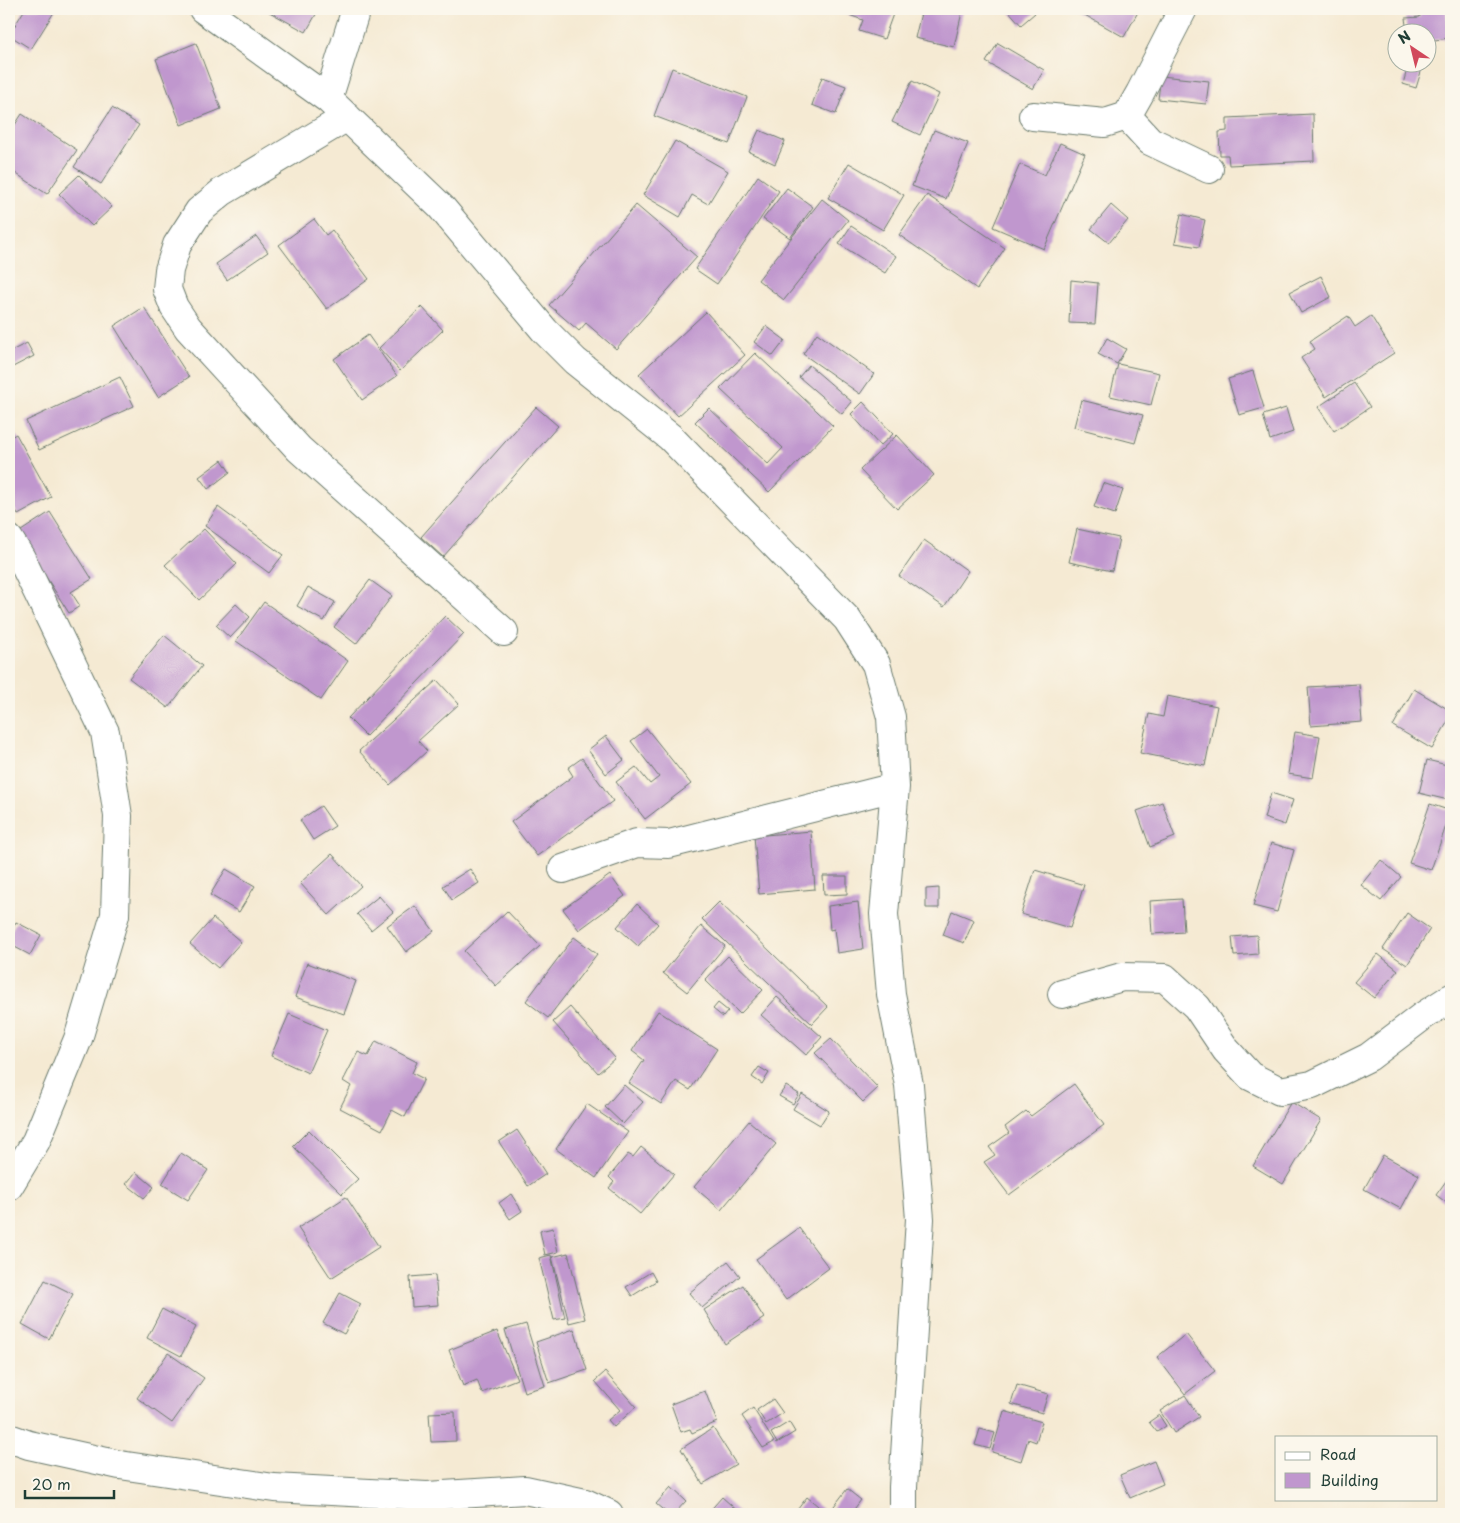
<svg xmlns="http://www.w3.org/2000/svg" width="1460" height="1523" viewBox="0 0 1460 1523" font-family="'Playpen Sans',sans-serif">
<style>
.building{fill:#c097ce}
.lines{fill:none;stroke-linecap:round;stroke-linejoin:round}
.minor-casing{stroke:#6a7a6c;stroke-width:30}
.minor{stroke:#fff;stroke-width:28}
</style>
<rect width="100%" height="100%" fill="#fbf7ec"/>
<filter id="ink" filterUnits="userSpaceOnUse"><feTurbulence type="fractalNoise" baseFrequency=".02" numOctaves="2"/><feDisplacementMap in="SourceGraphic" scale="10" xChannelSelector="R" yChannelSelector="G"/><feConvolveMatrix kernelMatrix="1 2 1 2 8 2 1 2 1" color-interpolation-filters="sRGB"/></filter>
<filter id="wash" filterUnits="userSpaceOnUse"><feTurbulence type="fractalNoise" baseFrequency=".0096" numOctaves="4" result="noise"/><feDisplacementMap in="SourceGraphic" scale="20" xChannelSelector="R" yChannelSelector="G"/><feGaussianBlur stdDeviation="1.12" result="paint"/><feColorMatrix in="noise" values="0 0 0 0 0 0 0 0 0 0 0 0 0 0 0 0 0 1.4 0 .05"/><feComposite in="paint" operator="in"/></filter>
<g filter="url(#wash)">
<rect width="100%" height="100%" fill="#f5ead3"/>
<g id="blocks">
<!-- building -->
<path class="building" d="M25,9H56L31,49L9,35Z
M264,9H319L306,32Z
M832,9H880L893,14L884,39L859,31L863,20Z
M922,9H947L962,12L954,47L915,38Z
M1007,9H1032L1035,13L1021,25Z
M1074,9H1132L1138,12L1124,37Z
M1419,9H1446L1449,38L1428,41V32H1407L1405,18L1420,17Z
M196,43L221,109L181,125L156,59Z
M998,43L1044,70L1033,89L986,62Z
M1409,62H1424L1416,88L1403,84Z
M672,68L747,97L729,144L654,116Z
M1161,76L1209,81L1206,104L1158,99Z
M822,77L846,86L836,114L812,105Z
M912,81L939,94L920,135L892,122Z
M112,108L139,125L101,184L74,167Z
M22,114L77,150L47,194L9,169V134Z
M1313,114L1314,161L1229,165L1228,155H1220L1219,132L1227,131V118Z
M759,130L785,141L775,164L749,152Z
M934,130L968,143L946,199L912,186Z
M675,141L728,171L708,204L692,195L680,217L643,195Z
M1060,143L1085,154L1044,249L993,227L1020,164L1045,175Z
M849,163L904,195L883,230L828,198Z
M79,175L112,207L92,226L59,194Z
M758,176L779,191L717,284L695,269Z
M787,188L813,207L790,238L763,219Z
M927,195L1005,248L977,289L899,235Z
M822,199L848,220L784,300L758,280Z
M636,205L697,257L616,349L586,323L579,331L549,305Z
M1111,205L1128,220L1109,243L1091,229Z
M1181,214L1205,220L1199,247L1175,243Z
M314,219L326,235L332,230L369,279L327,309L279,245Z
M851,226L896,256L885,273L839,244Z
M256,236L268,252L227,280L216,264Z
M1321,276L1331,297L1301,313L1290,292Z
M1071,280L1098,283L1095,324L1069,323Z
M144,307L189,377L158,397L114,326Z
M422,307L443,330L400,371L379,348Z
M706,312L745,355L678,416L639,374Z
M1348,316L1355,327L1371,316L1394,353L1326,397L1301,358L1315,349L1310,341Z
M766,326L785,340L773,356L754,342Z
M817,333L874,374L860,394L803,354Z
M368,335L397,376L362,400L334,359Z
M1107,338L1126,349L1117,364L1098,354Z
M27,343L34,356L9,369V352Z
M755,353L833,426L769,492L695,422L709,408L768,464L783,448L720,389Z
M1118,364L1159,373L1151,405L1110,396Z
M809,365L852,402L842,414L799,377Z
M1253,371L1264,408L1239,415L1228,379Z
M120,377L134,406L39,450L26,421Z
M1354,383L1370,407L1334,431L1318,407Z
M1081,400L1143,415L1135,443L1074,427Z
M863,402L893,434L880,446L851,414Z
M536,407L558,426L443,557L421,537Z
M1286,408L1293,432L1270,440L1263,415Z
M16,434L51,497L18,515L9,499V438Z
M897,435L934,475L897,509L860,470Z
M222,460L230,472L208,489L199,477Z
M1103,483L1123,490L1115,514L1094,507Z
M218,507L283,555L269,573L205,526Z
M50,512L92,579L71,592L80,606L69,613L18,533Z
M204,529L237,564L199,600L165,565Z
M1077,529L1119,538L1112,571L1069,562Z
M924,540L968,571L944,607L899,576Z
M370,580L392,596L356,644L334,627Z
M308,587L335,602L324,621L297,606Z
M264,602L348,661L321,700L236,641Z
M236,604L250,617L230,638L216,625Z
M445,616L464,634L366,736L348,718Z
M164,635L202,666L168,708L129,678Z
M437,680L459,704L418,741L427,751L390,785L359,751Z
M1359,684L1362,722L1311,726L1308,687Z
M1414,689L1451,711V716L1432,749L1393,726Z
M1167,696L1217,706L1205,766L1140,753L1149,714L1163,717Z
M647,729L691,784L645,819L616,782L636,767L650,784L659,777L631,741Z
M1295,732L1320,736L1313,778L1288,774Z
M606,736L624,760L606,774L588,750Z
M582,758L613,801L537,856L511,822L573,776L568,768Z
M1427,760L1451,766V784L1448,800L1419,793Z
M1271,793L1293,800L1285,825L1264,818Z
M1162,802L1175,837L1150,847L1137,811Z
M1430,804L1451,811L1431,870L1409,863Z
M321,806L335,826L313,840L300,820Z
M811,831L815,889L759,894L754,836Z
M1271,843L1294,850L1277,912L1253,906Z
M332,854L361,886L329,915L300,883Z
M1381,860L1401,877L1381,901L1361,885Z
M226,869L255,886L239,912L210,895Z
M470,869L479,883L452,900L443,886Z
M1035,870L1084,885L1070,928L1021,914Z
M610,875L625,896L579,930L563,909Z
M823,876H847V894L824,895Z
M939,888V908H926V889Z
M379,896L393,912L371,930L357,914Z
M1182,899L1184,932L1152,934L1150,901Z
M719,902L828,1007L812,1024L702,919Z
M858,902L863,949L837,953L834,929L830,930L828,906Z
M637,904L658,924L638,946L617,927Z
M415,906L434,931L406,952L387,926Z
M507,911L540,946L496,986L464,951Z
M952,911L974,920L964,943L943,935Z
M1407,913L1430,929L1407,965L1383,949Z
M213,918L241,942L218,968L190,944Z
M16,922L41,935L30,955L9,944V935Z
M701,926L725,946L687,992L663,973Z
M1257,935L1258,954L1234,956L1232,937Z
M574,937L597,954L548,1018L526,1001Z
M1378,954L1398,970L1374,998L1354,982Z
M728,956L763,990L740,1014L705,980Z
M307,963L356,981L344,1014L295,997Z
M777,997L822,1037L806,1055L761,1015Z
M718,1003L728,1011L723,1017L713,1009Z
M570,1007L615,1058L598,1073L553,1022Z
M658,1011L717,1049L690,1090L676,1081L661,1104L629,1083L644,1060L632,1051Z
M289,1014L327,1030L308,1073L271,1056Z
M831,1039L878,1088L863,1102L815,1053Z
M376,1041L417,1062L412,1073L424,1079L405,1117L392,1110L382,1130L340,1108L351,1086L343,1081L358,1052L368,1056Z
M759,1067L769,1073L762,1084L752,1077Z
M1074,1084L1104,1125L1009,1195L984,1162L995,1155L989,1147L1009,1133L1005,1127L1026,1111L1031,1116Z
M624,1085L643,1102L623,1124L605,1107Z
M786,1086L799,1094L793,1104L779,1096Z
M802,1094L829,1111L820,1125L793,1109Z
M1291,1102L1321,1120L1283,1184L1253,1166Z
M587,1104L628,1132L596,1178L556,1149Z
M749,1121L776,1144L721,1210L694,1187Z
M309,1130L358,1179L342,1194L293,1146Z
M517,1130L546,1174L528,1186L499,1142Z
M641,1147L674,1174L640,1214L609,1188L614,1182L609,1177L628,1154L633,1157Z
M181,1153L208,1170L188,1200L162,1184Z
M1383,1155L1419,1175L1401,1209L1364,1189Z
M136,1172L154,1187L144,1198L126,1184Z
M1451,1174V1206L1436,1195Z
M511,1194L522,1211L510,1219L499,1203Z
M346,1197L379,1247L331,1278L298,1228Z
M553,1228L558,1252L545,1255L540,1231Z
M799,1228L829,1268L786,1300L756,1259Z
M568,1253L585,1319L569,1323L552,1257Z
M551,1255L565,1318L554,1320L539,1258Z
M728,1261L740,1276L702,1308L689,1293Z
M651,1272L656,1281L632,1296L626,1287Z
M435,1275L438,1305L412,1307L410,1277Z
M45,1280L73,1294L49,1339L22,1324Z
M743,1285L764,1318L725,1344L704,1310Z
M340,1293L361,1304L344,1334L323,1323Z
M162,1309L196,1327L181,1356L147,1338Z
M526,1324L545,1386L524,1392L505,1330Z
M574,1329L587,1370L549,1383L536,1342Z
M497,1331L517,1379L482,1393L477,1380L463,1386L449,1350Z
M1186,1334L1215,1371L1185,1394L1157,1357Z
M168,1353L204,1378L172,1423L137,1398Z
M605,1372L636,1407L614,1427L608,1420L620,1410L595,1381Z
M1017,1385L1048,1394L1042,1413L1011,1404Z
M705,1391L717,1422L692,1433L690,1429L681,1432L671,1404Z
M1185,1395L1199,1417L1174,1433L1160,1411Z
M773,1399L783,1413L766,1424L757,1410Z
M753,1408L774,1442L763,1448L742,1416Z
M1004,1411L1042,1422L1036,1442L1028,1439L1021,1461L992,1452Z
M455,1412L456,1441L431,1442L429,1413Z
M1159,1415L1166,1426L1157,1432L1149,1422Z
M789,1422L795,1432L777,1443L771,1433Z
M713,1428L736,1464L703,1484L681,1449Z
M980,1429L995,1433L990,1449L975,1445Z
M1154,1461L1163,1484L1130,1498L1120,1475Z
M671,1487L686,1501L674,1514H668L656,1504Z
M847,1489L861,1500L852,1512L855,1514H794L807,1497L828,1514Z
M722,1497L741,1514H707Z"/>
</g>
</g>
<g filter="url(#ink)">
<use href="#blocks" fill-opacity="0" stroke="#6a7a6c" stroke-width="1"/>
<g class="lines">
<defs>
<path id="minor" d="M203,9L328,99L441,207L545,331L575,361L670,437L847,619L876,664L891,717L895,787L884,914L891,994L909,1085L920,1219L903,1487V1514
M328,99L356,9
M1033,116L1105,123L1127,116L1140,93L1183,9
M1127,116L1150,141L1209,169
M347,117L222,192L199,211L177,245L169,270L167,289L174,307L188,328L299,449L504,632
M9,539L21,558L105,732L118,816L115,915L78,1039L36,1141L9,1186
M563,869L637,843L669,844L895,787
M1062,994L1122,977L1165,978L1197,1007L1226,1050L1250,1076L1280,1091L1312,1085L1369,1057L1423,1016L1451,998
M9,1438L29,1445L120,1465L274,1488L427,1496L525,1490L585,1503L609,1514"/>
</defs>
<!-- minor casing -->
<use href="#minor" class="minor-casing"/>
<!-- minor -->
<use href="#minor" class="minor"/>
</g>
</g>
<!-- margin -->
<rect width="1460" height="1523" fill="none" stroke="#fbf7ec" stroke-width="30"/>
<!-- legend -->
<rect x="1275" y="1436" width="162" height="65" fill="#fbf7ec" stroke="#a3ada2"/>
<rect x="1285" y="1452" width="25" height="8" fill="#ffffff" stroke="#a3ada2"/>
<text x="1320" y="1460" font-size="15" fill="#1f3d34">Road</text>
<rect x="1285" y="1473" width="25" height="15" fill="#c097ce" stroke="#a3ada2"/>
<text x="1320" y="1486" font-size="15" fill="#1f3d34">Building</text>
<!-- north arrow -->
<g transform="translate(1412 48) rotate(325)"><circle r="24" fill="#fbf7ec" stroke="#a3ada2"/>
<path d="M0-4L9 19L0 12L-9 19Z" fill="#d1495b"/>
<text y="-8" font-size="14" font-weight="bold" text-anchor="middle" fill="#1f3d34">N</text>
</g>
<!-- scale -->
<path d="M25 1490v8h89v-8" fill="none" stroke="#1f3d34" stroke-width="2.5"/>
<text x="32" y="1490" font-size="15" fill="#1f3d34" stroke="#fbf7ec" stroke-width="4" paint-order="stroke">20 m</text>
</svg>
